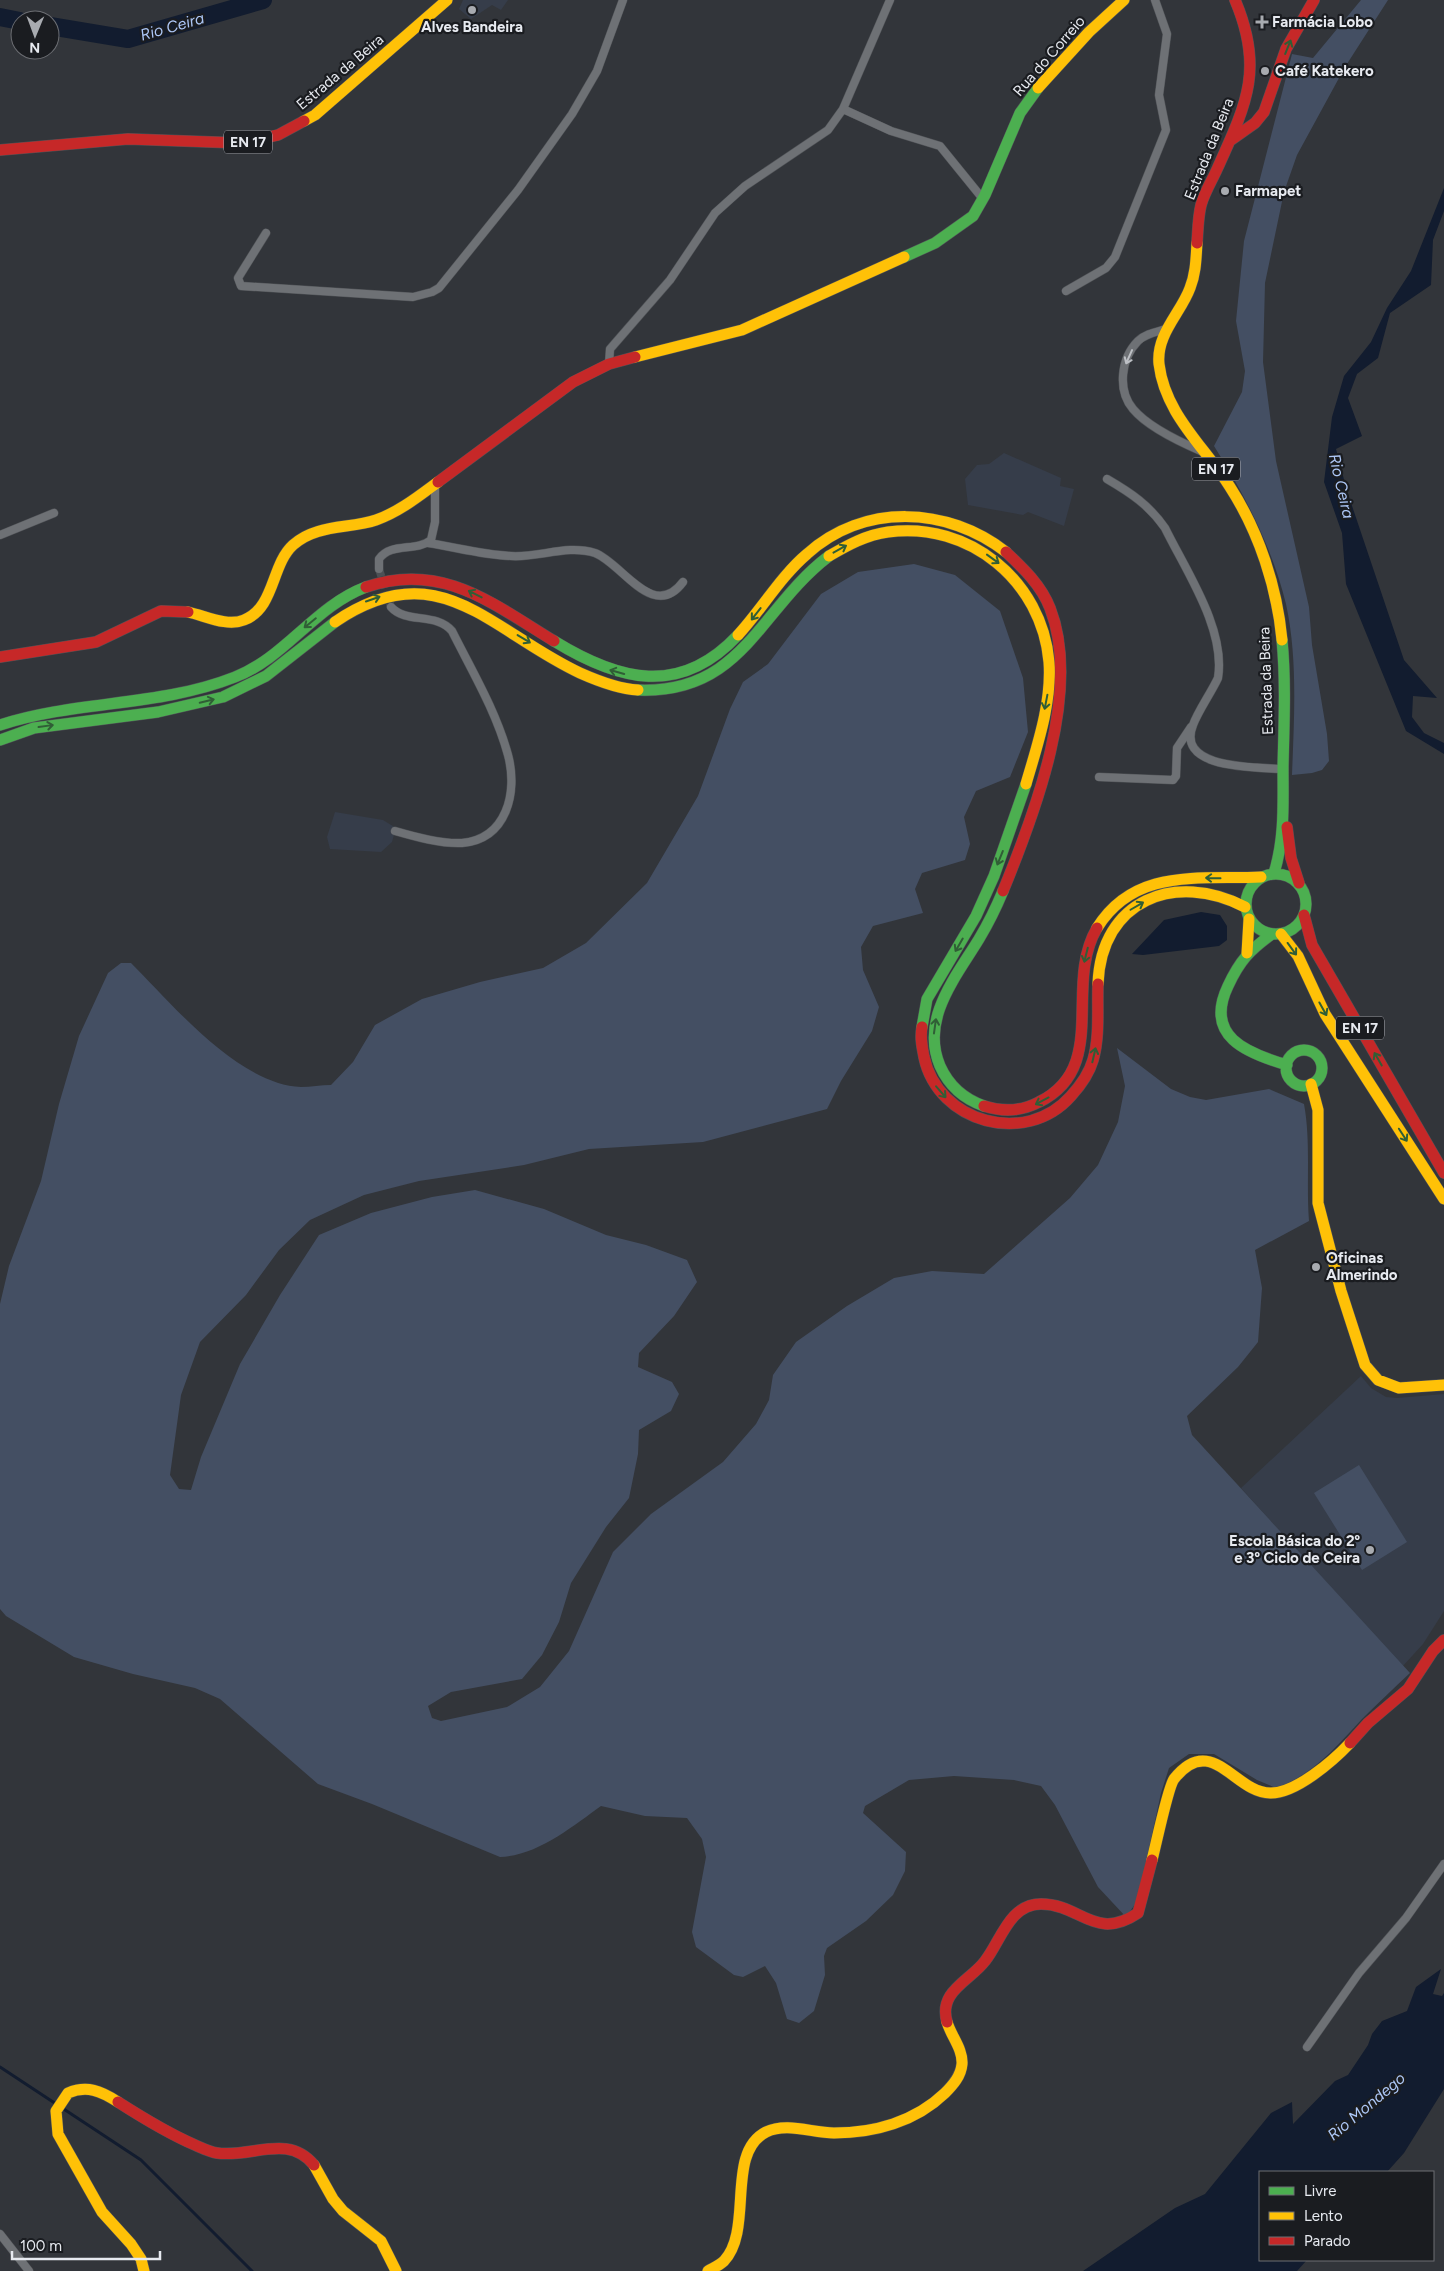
<svg xmlns="http://www.w3.org/2000/svg" width="1444" height="2271" viewBox="0 0 1444 2271" font-family="Figtree,sans-serif">
<style>
.built{fill:#363d4a}
.green{fill:#444f63}
.water{fill:#121c2f}
.lines{fill:none;stroke-linecap:round;stroke-linejoin:round}
.stream{stroke:#121c2f;stroke-width:3}
.river{stroke:#121c2f;stroke-width:18}
.street-tunnel{stroke:#4d5055;stroke-width:8;stroke-dasharray:8 4;stroke-linecap:butt}
.street-casing{stroke:#505357;stroke-width:9}
.fast-casing{stroke:#505357;stroke-width:12}
.slow-casing{stroke:#505357;stroke-width:12}
.jam-casing{stroke:#505357;stroke-width:12}
.street{stroke:#6e7175;stroke-width:8}
.fast{stroke:#4caf50;stroke-width:11}
.slow{stroke:#ffc107;stroke-width:11}
.jam{stroke:#c62828;stroke-width:11}
.oneway{stroke:#305e36}
.oneway2{stroke:#bdc0c5}
.poi-dot{fill:#a8abb0;stroke:#1a1c20;stroke-width:2}
.labels{text-anchor:middle;stroke-width:4.5;stroke-linejoin:round;paint-order:stroke}
.shield{fill:#1a1c20;stroke:#aaacb2;stroke-width:1}
.shield-label{font-size:14px;font-weight:bold;fill:#e7eaf0}
.poi-label{font-size:15px;font-weight:bold;fill:#e7eaf0;stroke:#1a1c20;text-anchor:start}
.street-label{font-size:15px;fill:#e7eaf0;stroke:#1a1c20}
.water-label{font-size:16px;font-style:italic;fill:#adc7f6;stroke:#1a1c20}
</style>
<rect width="100%" height="100%" fill="#32353a"/>
<!-- built -->
<path class="built" d="M463,0H508L501,10L492,5L471,19L459,9Z
M1004,453L1061,478L1060,486L1074,489L1064,526L1028,512L1023,515L968,505L965,479L977,465L989,464Z
M335,812L383,820L396,828L392,842L381,852L330,849L327,837Z
M1361,1376L1371,1388L1386,1397L1397,1398L1444,1394V1611L1423,1644L1402,1667L1241,1488Z"/>
<!-- green -->
<path class="green" d="M1361,0H1388L1345,67L1297,155L1284,192L1265,283L1263,362L1276,461L1309,607L1312,645L1327,734L1329,761L1322,770L1312,773L1292,775C1294,719 1298,659 1286,604C1272,547 1245,495 1214,446L1242,392L1245,371L1236,321L1244,241L1292,54L1313,58Z
M914,564L955,575L1000,611L1023,678L1028,732L1010,777L976,791L964,817L970,844L965,860L922,873L915,889L923,913L873,926L861,947L863,970L879,1007L872,1031L841,1081L827,1109L703,1142L589,1149L524,1165L419,1181L364,1195L310,1220L279,1250L246,1295L200,1342L181,1395L170,1475L179,1489L191,1490L201,1457L240,1364L280,1295L319,1235L371,1213L432,1197L475,1190L544,1209L606,1235L646,1245L687,1260L697,1282L674,1316L639,1353L638,1367L672,1382L679,1394L671,1411L639,1430L638,1454L629,1498L606,1527L571,1583L559,1622L542,1655L522,1679L451,1692L428,1706L432,1718L441,1721L507,1707L540,1687L569,1651L613,1552L651,1514L723,1462L756,1424L769,1400L773,1375L796,1342L847,1306L894,1278L932,1271L984,1274L1070,1198L1098,1165L1118,1122L1125,1086L1117,1048L1171,1089L1190,1097L1206,1100L1269,1089L1304,1104C1311,1142 1306,1182 1309,1221L1255,1250L1262,1288L1258,1342L1238,1367L1187,1416L1192,1435L1410,1673C1394,1688 1378,1703 1362,1719C1336,1747 1313,1775 1276,1788L1257,1780L1214,1754H1189L1169,1768L1161,1793L1138,1900L1126,1917L1098,1887L1055,1805L1041,1786L1014,1780L954,1776L909,1780L865,1806L863,1813L906,1852L905,1871L893,1895L866,1921L827,1948L824,1956L825,1975L814,2011L799,2023L787,2019L776,1983L765,1966L743,1977L734,1975L696,1947L692,1932L706,1857L702,1839L687,1818L645,1816L601,1806C573,1826 537,1856 500,1857L372,1804L318,1784L220,1699L195,1688L133,1674L74,1657L6,1616L0,1609V1304L9,1266L41,1181L59,1104L79,1036L108,973L121,963H131C173,1005 238,1084 301,1087C311,1087 321,1085 331,1085L353,1062L375,1025L422,999L480,982L543,968L586,943L647,883L698,796L730,709L743,682L768,664L821,594L858,572Z
M1359,1465L1407,1542L1362,1570L1314,1493Z"/>
<!-- water -->
<path class="water" d="M1444,188V211L1433,240L1431,285L1390,313L1378,358L1357,374L1348,398L1362,436L1336,449L1347,491L1404,660L1437,698L1413,696L1412,717L1424,733L1444,743V754L1406,731L1346,584L1342,533L1324,482L1332,417L1344,376L1371,342L1387,308L1411,271Z
M1201,912L1220,915L1227,926V940L1219,946L1143,955L1132,954L1164,920Z
M1441,1969L1433,1994L1442,1996L1444,1993V2089L1404,2153L1387,2172H1260V2260H1307L1297,2271H1083L1175,2208L1205,2194L1271,2113L1292,2102L1293,2124L1335,2081L1348,2075L1368,2045L1372,2034L1382,2021L1407,2011L1416,1987Z"/>
<g class="lines">
<!-- stream -->
<path class="stream" d="M0,2067L141,2160L252,2271"/>
<!-- river -->
<path class="river" d="M0,17L20,21
M50,26L128,39L263,0"/>
<!-- street-tunnel -->
<path class="street-tunnel" d="M379,569L391,607"/>
<defs>
<path id="street" d="M843,109L891,131L940,146L983,199
M266,233L238,278L241,286L413,297L432,292L439,288L518,190L572,114L597,71L623,0
M1066,291L1106,268L1115,257L1166,130L1159,95L1167,34L1155,0
M1166,329C1156,332 1145,334 1138,341C1121,358 1117,390 1133,409C1148,427 1180,442 1201,451
M609,364L610,349L670,280L715,213L745,186L828,130L843,109L890,0
M1107,479C1131,493 1149,505 1165,528C1186,571 1226,629 1218,678C1211,693 1198,711 1193,725C1175,770 1258,767 1283,769
M0,535L54,513
M428,543C455,547 483,555 511,556C539,558 567,544 595,553C622,563 653,622 683,582
M379,569V559C391,542 416,552 431,540L435,522V483
M391,607C406,624 436,612 452,631C472,671 496,711 508,755C518,792 507,839 462,843C441,844 416,837 395,831
M1099,777L1173,780L1176,776L1177,748L1191,727
M1307,2047L1359,1973L1406,1918L1444,1864
M0,2234L29,2271"/>
<path id="fast" d="M904,257L935,243L973,216L985,195L1020,113L1038,88
M554,641C619,681 680,697 738,635
M638,690C743,694 759,609 829,556
M0,725C77,700 159,707 235,677C285,658 315,606 366,587
M0,740L34,728L158,712L223,697L266,676L335,622
M1274,873C1285,838 1283,803 1283,767C1284,724 1286,682 1282,640
M1246 904a30 30 0 1 1 60 0a30 30 0 1 1-60 0Z
M1272,934C1250,950 1240,960 1228,986C1204,1036 1246,1053 1287,1065
M922,1027L927,999L976,916L994,876L1026,784
M1286 1068a18 18 0 1 1 36 0a18 18 0 1 1-36 0Z
M984,1106C964,1099 949,1086 940,1066C920,1019 956,977 979,939C988,924 996,908 1003,891"/>
<path id="slow" d="M1038,88L1089,32L1124,0
M304,121L315,115L447,0
M1197,243C1196,258 1196,273 1190,288C1181,313 1156,334 1159,364C1165,414 1204,446 1230,487C1259,532 1277,587 1282,640
M635,357L742,330L904,257
M829,556C848,545 866,535 888,532C969,521 1042,581 1049,662C1052,703 1037,746 1026,784
M188,612C206,616 227,627 244,620C275,608 271,565 293,545C316,524 349,529 376,520C399,512 419,496 438,482
M335,622C439,551 490,631 580,673C598,681 618,689 638,690
M738,635C762,609 780,577 807,554C864,503 947,506 1006,552
M1097,928C1135,867 1200,880 1261,877
M1281,934L1298,956L1325,1014L1444,1199
M1247,953L1249,919
M1098,984C1101,900 1175,871 1245,907
M1311,1084L1318,1110V1203L1341,1291L1365,1365L1378,1380L1399,1388L1444,1385
M1152,1860C1156,1845 1168,1787 1174,1779C1212,1731 1235,1794 1271,1793C1296,1793 1333,1761 1350,1743
M118,2102C101,2091 87,2085 68,2093L56,2111L58,2134L102,2212L131,2244L141,2259L144,2271
M314,2165L333,2199L343,2211L381,2241L396,2271
M708,2271C713,2268 720,2265 724,2261C754,2229 725,2153 766,2132C787,2122 812,2133 834,2133C874,2133 915,2122 945,2093C953,2085 961,2076 962,2064C963,2049 951,2036 947,2022"/>
<path id="jam" d="M1231,140L1255,123L1264,112L1286,49L1314,0
M0,150L128,139L240,143L278,135L304,121
M1197,243C1198,230 1198,217 1201,205C1205,191 1213,179 1218,167C1247,103 1264,68 1235,0
M438,482L573,382L609,364L635,357
M366,587C442,561 493,604 554,641
M0,657L96,642L161,611L188,612
M1287,827L1291,858L1299,883
M1003,891C1035,813 1082,690 1050,608C1041,585 1023,568 1006,552
M1304,915L1312,945L1444,1173
M922,1027C920,1038 922,1046 924,1057C938,1123 1026,1147 1071,1096C1081,1085 1089,1074 1093,1060C1100,1036 1097,1009 1098,984
M984,1106C1003,1112 1022,1111 1039,1102C1110,1067 1063,986 1097,928
M1350,1743L1368,1723L1408,1689L1433,1651L1444,1640
M947,2022C938,1991 970,1981 985,1961C1001,1941 1009,1904 1041,1904C1081,1904 1095,1942 1138,1913L1152,1860
M118,2102C143,2118 167,2133 195,2145C202,2148 210,2152 217,2153C252,2158 288,2133 314,2165"/>
</defs>
<!-- street casing -->
<use href="#street" class="street-casing"/>
<!-- fast casing -->
<use href="#fast" class="fast-casing"/>
<!-- slow casing -->
<use href="#slow" class="slow-casing"/>
<!-- jam casing -->
<use href="#jam" class="jam-casing"/>
<!-- street -->
<use href="#street" class="street"/>
<!-- fast -->
<use href="#fast" class="fast"/>
<!-- slow -->
<use href="#slow" class="slow"/>
<!-- jam -->
<use href="#jam" class="jam"/>
</g>
<!-- one-way arrows -->
<defs><path id="oneway-shaft" d="M-6 0H5M1.5-3L5.5 0L1.5 3" fill="none" stroke-width="1.6" stroke-linecap="round" stroke-linejoin="round" transform="scale(1.25)"/></defs>
<g class="oneway">
<use href="#oneway-shaft" transform="translate(1288 47) rotate(-68)"/>
<use href="#oneway-shaft" transform="translate(840 549) rotate(-29)"/>
<use href="#oneway-shaft" transform="translate(993 559) rotate(36)"/>
<use href="#oneway-shaft" transform="translate(475 594) rotate(-153)"/>
<use href="#oneway-shaft" transform="translate(373 599) rotate(-19)"/>
<use href="#oneway-shaft" transform="translate(756 614) rotate(128)"/>
<use href="#oneway-shaft" transform="translate(310 623) rotate(141)"/>
<use href="#oneway-shaft" transform="translate(524 639) rotate(31)"/>
<use href="#oneway-shaft" transform="translate(617 672) rotate(-164)"/>
<use href="#oneway-shaft" transform="translate(207 701) rotate(-14)"/>
<use href="#oneway-shaft" transform="translate(1046 702) rotate(101)"/>
<use href="#oneway-shaft" transform="translate(46 726) rotate(-8)"/>
<use href="#oneway-shaft" transform="translate(1000 858) rotate(112)"/>
<use href="#oneway-shaft" transform="translate(1213 878) rotate(-179)"/>
<use href="#oneway-shaft" transform="translate(1137 906) rotate(-30)"/>
<use href="#oneway-shaft" transform="translate(959 945) rotate(120)"/>
<use href="#oneway-shaft" transform="translate(1292 949) rotate(54)"/>
<use href="#oneway-shaft" transform="translate(1086 955) rotate(104)"/>
<use href="#oneway-shaft" transform="translate(1323 1009) rotate(61)"/>
<use href="#oneway-shaft" transform="translate(935 1026) rotate(-82)"/>
<use href="#oneway-shaft" transform="translate(1094 1055) rotate(-77)"/>
<use href="#oneway-shaft" transform="translate(1378 1059) rotate(-120)"/>
<use href="#oneway-shaft" transform="translate(941 1092) rotate(49)"/>
<use href="#oneway-shaft" transform="translate(1042 1101) rotate(152)"/>
<use href="#oneway-shaft" transform="translate(1403 1135) rotate(57)"/>
</g>
<use class="oneway2" href="#oneway-shaft" transform="translate(1129 357) rotate(114)"/>
<!-- markers -->
<g class="poi-dot">
<circle cx="472" cy="10" r="5"/>
<path d="M1259.5 14.5h5v5h5v5h-5v5h-5v-5h-5v-5h5z"/>
<circle cx="1265" cy="71" r="5"/>
<circle cx="1225" cy="191" r="5"/>
<circle cx="1316" cy="1267" r="5"/>
<circle cx="1370" cy="1550" r="5"/>
</g>
<g class="labels">
<!-- shield labels -->
<g class="shield">
<rect x="224" y="130.5" width="48" height="23" rx="4"/>
<rect x="1192" y="457.5" width="48" height="23" rx="4"/>
<rect x="1336" y="1016.5" width="48" height="23" rx="4"/>
</g>
<g class="shield-label">
<text x="248" y="147">EN 17</text>
<text x="1216" y="474">EN 17</text>
<text x="1360" y="1033">EN 17</text>
</g>
<!-- poi labels -->
<g class="poi-label">
<text x="1272" y="27">Farmácia Lobo</text>
<text x="472" y="32" text-anchor="middle">Alves Bandeira</text>
<text x="1275" y="76">Café Katekero</text>
<text x="1235" y="196">Farmapet</text>
<text x="1326" y="1263">Oficinas<tspan x="1326" dy="17">Almerindo</tspan></text>
<text x="1360" y="1546" text-anchor="end">Escola Básica do 2º<tspan x="1360" dy="17">e 3º Ciclo de Ceira</tspan></text>
</g>
<!-- street labels -->
<g class="street-label">
<text transform="translate(1049 56) rotate(-49)" y="5">Rua do Correio</text>
<text transform="translate(340 72) rotate(-40)" y="5">Estrada da Beira</text>
<text transform="translate(1209 149) rotate(-68)" y="5">Estrada da Beira</text>
<text transform="translate(1266 681) rotate(-92)" y="5">Estrada da Beira</text>
</g>
<!-- water labels -->
<g class="water-label">
<text transform="translate(172 26) rotate(-16)" y="6">Rio Ceira</text>
<text transform="translate(1342 486) rotate(77)" y="6">Rio Ceira</text>
<text transform="translate(1366 2106) rotate(-40)" y="6">Rio Mondego</text>
</g>
</g>
<!-- legend -->
<rect x="1259" y="2171" width="175" height="90" fill="#1a1c20" stroke="#6c6e73"/>
<rect x="1269" y="2187" width="25" height="8" fill="#4caf50" stroke="#6c6e73"/>
<text x="1304" y="2196" font-size="15" fill="#e7eaf0">Livre</text>
<rect x="1269" y="2212" width="25" height="8" fill="#ffc107" stroke="#6c6e73"/>
<text x="1304" y="2221" font-size="15" fill="#e7eaf0">Lento</text>
<rect x="1269" y="2237" width="25" height="8" fill="#c62828" stroke="#6c6e73"/>
<text x="1304" y="2246" font-size="15" fill="#e7eaf0">Parado</text>
<!-- north arrow -->
<g transform="translate(35 35) rotate(181)"><circle r="24" fill="#1a1c20" stroke="#6c6e73"/>
<path d="M0-4L9 19L0 12L-9 19Z" fill="#a8abb0"/>
<text y="-8" font-size="14" font-weight="bold" text-anchor="middle" fill="#e7eaf0">N</text>
</g>
<!-- scale -->
<path d="M12 2251v8h148v-8" fill="none" stroke="#e7eaf0" stroke-width="2.5"/>
<text x="20" y="2251" font-size="15" fill="#e7eaf0" stroke="#1a1c20" stroke-width="4" paint-order="stroke">100 m</text>
</svg>
